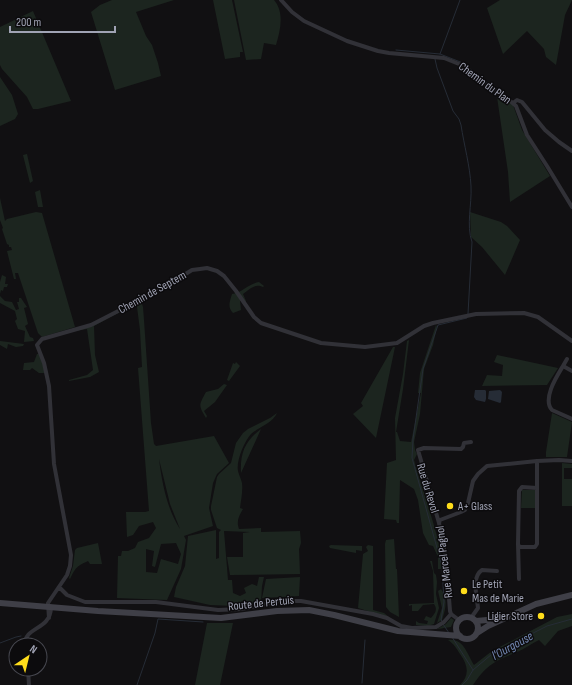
<svg xmlns="http://www.w3.org/2000/svg" width="572" height="685" viewBox="0 0 572 685" font-family="'Sofia Sans Condensed',sans-serif">
<style>
.green{fill:#1c251f;fill-rule:evenodd}
.water{fill:#262c36}
.lines{fill:none;stroke-linecap:round;stroke-linejoin:round}
.stream{stroke:#262c36;stroke-width:1}
.street{stroke:#313137;stroke-width:4}
.secondary{stroke:#3f3f47;stroke-width:6}
.poi-dot{fill:#ffdd1b;stroke:#0c0b0d;stroke-width:1.5}
.labels{text-anchor:middle;stroke-width:3;stroke-linejoin:round;paint-order:stroke}
.street-label{font-size:12px;fill:#a0a3b4;stroke:#0c0b0d}
.poi-label{font-size:12px;fill:#a0a3b4;stroke:#0c0b0d;text-anchor:start}
.water-label{font-size:13px;font-style:italic;fill:#7489b3;stroke:#0c0b0d}
</style>
<rect width="100%" height="100%" fill="#111012"/>
<!-- green -->
<path class="green" d="M112,0H174L136,12L146,36L152,45L158,63L161,76L115,90L91,12L100,5Z
M213,0H232L243,52H240V57L225,59Z
M234,0H274C285,13 280,31 276,45L264,43L261,59L246,60Z
M500,0H572L565,15L556,65L546,57L544,49L527,31L503,54L487,8Z
M33,11L71,101L38,109H33L27,97L2,69L0,65V27Z
M0,77L12,95L18,114L15,119L0,126Z
M497,97L501,98L513,105L522,130L550,176L510,202L508,172Z
M27,154L33,181L30,183L23,155Z
M40,190L43,207H38L35,192Z
M0,198L5,221L7,219L36,212L42,213L75,327L42,337L38,333L18,273H15L16,279H14L7,251L12,250L11,247H9V245L7,244L2,229L3,228L0,220Z
M470,212L501,222L507,226L520,240L505,275L482,247L471,237Z
M2,275L6,277L5,284H8L7,287H4L3,291L1,290L0,294V282Z
M259,282L264,286L263,287C255,283 250,289 243,294L246,301L245,303L242,299L240,301L241,310L233,313C227,307 230,301 232,294C243,292 248,284 259,282Z
M0,296L5,301L12,302L16,310L19,309L17,302H19V298H21L27,307L24,308L28,324L25,326L30,337L33,338L34,341L24,342L25,331L18,329L15,321L17,319L15,311L0,303Z
M141,301L143,307L144,320L151,423L154,444L156,446L214,436L229,463L217,474L213,483L209,508L213,526L184,536L186,540L181,569L167,600L117,598L118,556H121L122,551H128L135,548L138,542L149,538L156,528L153,522L139,526L133,535L127,537L126,512H145L149,511L138,368L142,367L140,330L137,307L133,306H131L94,326L95,355L99,372L90,377L69,381V380L87,375L93,370L87,329L74,331ZM159,459L170,504L180,529C167,509 162,483 159,459ZM176,543L181,554L178,564L161,559L157,573L146,572V549L154,551L152,566L155,567L161,544Z
M436,325L437,327L433,345L424,369L420,414L414,442L415,450L417,454L414,460C424,496 438,531 444,569H438V557L433,546L429,545L423,533L418,500L414,489L400,480L399,523H397L396,520L384,519L387,463L396,460L395,418L403,374L407,341L409,340L403,389L396,432H397L400,441L411,442L421,393H418L420,373Z
M0,342V341L24,344L23,346L16,347L8,344L7,349L0,345Z
M393,347H395L376,438L353,414L363,406L361,403Z
M37,354H40L45,373H39L32,368L30,370H23L24,363L34,362Z
M497,355L558,368L547,385L482,386L487,375L502,376L503,365L494,362Z
M236,362L240,366L229,381L227,380L233,363L235,364Z
M224,384L227,385L215,402L204,411L207,416L206,418C198,405 199,405 206,392L218,389Z
M277,413C273,423 259,427 251,434C244,442 236,461 238,471C239,475 241,479 242,483C243,491 241,500 240,508L243,509C239,516 236,521 239,529L261,528V532L300,531L301,543L299,549L300,574L230,575L227,557H243V533L250,532L224,531L228,580H232L233,593L240,596L246,593L244,588L252,584L257,586L259,577H264L262,586L261,603L235,606L210,605L174,597L176,587L185,566L188,536L216,530V559L219,558V532L221,530L217,528L211,510V506L217,477L219,474L231,463L236,443L243,433L248,429L270,418Z
M552,413L572,422L567,457H546V452Z
M261,429L241,473C240,453 245,441 261,429Z
M562,463L572,464V468H564V479H572V506H562Z
M522,490H535L536,508H521Z
M394,539L396,569H397L399,617L390,612L386,607L385,544L386,540Z
M98,543L102,564H90L88,561C77,566 76,567 70,579L69,578L73,566L75,550L77,548Z
M331,545L362,546V551L356,550V553L330,548L329,546Z
M368,545L373,546V610L384,613L390,618L358,608L363,554L368,551L366,547Z
M430,561H432L434,573L436,575L437,582L436,594L439,608L434,624L428,626L416,625V621L419,623L427,624L428,621L424,620L426,616L431,618C435,613 438,610 434,604L423,605L418,611H412V605L409,606V604L434,603L433,571Z
M300,577L299,596L262,598L266,579Z
M441,589C448,599 446,608 442,620L437,623L442,608L438,591Z
M572,614V626L558,631L545,646L539,640C532,643 525,649 517,652C495,661 487,664 473,685H460C470,675 468,665 460,654C457,649 454,644 448,640C464,638 467,654 474,665L492,651L557,617Z
M451,618L454,620L451,627L437,629L446,624Z
M207,623H233L220,685H195Z"/>
<!-- water -->
<path class="water" d="M475,390H485L486,391V399L485,402L476,400L474,397Z
M500,390L502,392L501,402L500,403L488,399L489,391Z"/>
<g class="lines">
<!-- stream -->
<path class="stream" d="M396,50L440,54L463,63
M440,54L460,0
M435,59L437,68L453,111L459,119L461,125C464,145 470,166 471,186C472,205 466,225 472,242L468,314
M469,68L491,86
M493,88L502,91
M442,621L441,620L444,602L442,566L412,458L413,439L423,369L438,325L467,318V317
M443,624L449,633
M452,637L473,670
M0,643L16,637L21,636
M362,683L365,640
M137,685L155,633L158,619L203,622
M462,685L467,680L473,670L492,654L547,626L572,619"/>
<!-- street -->
<path class="street" d="M281,0L292,12L304,21L347,41L378,51L389,53L444,58L464,66L487,86L508,99L516,106L527,135L547,166L572,207
M513,103L517,100L522,102L545,130L559,142L572,151
M563,366L567,359
M572,371L563,366C557,376 542,399 552,410L572,419
M439,523L418,450L424,448L461,449L463,447L464,443L471,442
M518,545L520,547H535L537,544V461
M519,579L518,544L519,491L522,487L537,488
M59,587L67,595L85,602H156L218,610L241,609L280,601H301L373,614L387,618L401,626L412,628L436,627L444,622L451,614
M49,618L48,603L67,575L70,566L71,555L54,464L49,386L44,363L37,345L42,339L91,325L161,289L192,270L200,269L207,268L217,271L224,276L236,291L254,317L261,323L321,343L365,347L397,343L424,326L433,323L476,314L524,313L538,317L572,341
M471,618L478,608C477,597 471,577 482,570L497,571
M459,620L451,614L450,611L446,559L439,523L440,520L461,512L465,510L468,503L473,481L478,474L487,466L537,461L559,460L572,461
M25,645C24,626 50,631 51,608L50,606
M28,669L29,685"/>
<!-- secondary -->
<path class="secondary" d="M0,603L98,611L221,618L277,611L309,610L334,615L398,631L460,636
M456 628a11 11 0 1 1 22 0a11 11 0 1 1-22 0Z
M476,621L498,619
M477,633L488,626L536,604L572,595"/>
</g>
<!-- markers -->
<g class="poi-dot">
<circle cx="450" cy="506" r="4"/>
<circle cx="464" cy="591" r="4"/>
<circle cx="541" cy="616" r="4"/>
</g>
<g class="labels">
<!-- street labels -->
<g class="street-label">
<text transform="translate(485 83) rotate(36)" y="4">Chemin du Plan</text>
<text transform="translate(152 292) rotate(-29)" y="4">Chemin de Septem</text>
<text transform="translate(428 488) rotate(73)" y="4">Rue du Revol</text>
<text transform="translate(444 562) rotate(-97)" y="4">Rue Marcel Pagnol</text>
<text transform="translate(261 603) rotate(-6)" y="4">Route de Pertuis</text>
</g>
<!-- poi labels -->
<g class="poi-label">
<text x="458" y="510">A+ Glass</text>
<text x="472" y="588">Le Petit<tspan x="472" dy="14">Mas de Marie</tspan></text>
<text x="533" y="620" text-anchor="end">Ligier Store</text>
</g>
<!-- water labels -->
<g class="water-label">
<text transform="translate(512 645) rotate(-29)" y="5">l'Ourgouse</text>
</g>
</g>
<!-- north arrow -->
<g transform="translate(28 657) rotate(35)"><circle r="19" fill="#0c0b0d" stroke="#474850"/>
<path d="M0-3L7 15L0 10L-7 15Z" fill="#ffdd1b"/>
<text y="-6" font-size="11" font-weight="bold" text-anchor="middle" fill="#a0a3b4">N</text>
</g>
<!-- scale -->
<path d="M10 26v6h105v-6" fill="none" stroke="#a0a3b4" stroke-width="2"/>
<text x="16" y="26" font-size="12" fill="#a0a3b4" stroke="#0c0b0d" stroke-width="3" paint-order="stroke">200 m</text>
</svg>
